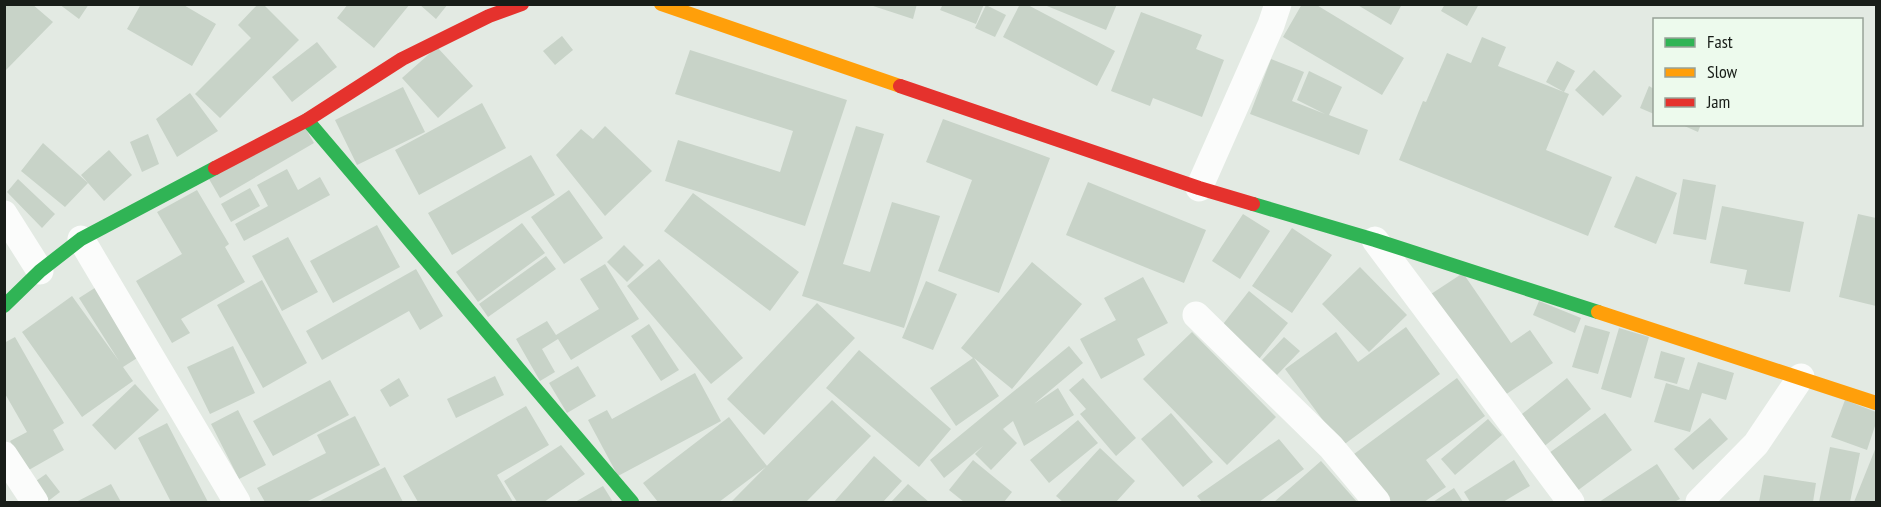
<svg xmlns="http://www.w3.org/2000/svg" width="1881" height="507" viewBox="0 0 1881 507" font-family="'PT Sans Narrow',sans-serif">
<style>
.building{fill:#c8d3c8}
.lines{fill:none;stroke-linecap:round;stroke-linejoin:round}
.street{stroke:#fbfcfb;stroke-width:27}
.fast{stroke:#30b455;stroke-width:14}
.slow{stroke:#ff9f0a;stroke-width:14}
.jam{stroke:#e5322d;stroke-width:14}
</style>
<rect width="100%" height="100%" fill="#e3eae3"/>
<!-- building -->
<path class="building" d="M4,4H32L53,22L6,70Z
M59,4H89L79,19Z
M141,4H182L216,24L192,66L127,29Z
M258,4H263L299,40L220,118L195,94L251,38L238,25Z
M348,4H410L374,48L337,18Z
M419,4H448L436,19Z
M867,4H917L913,19Z
M943,4H984L976,24L940,10Z
M1020,4H1026L1115,51L1097,86L1003,37Z
M1042,4H1117L1106,30Z
M1302,4H1315L1404,58L1382,95L1283,37Z
M1356,4H1402L1391,25Z
M1445,4H1479L1467,26L1441,11Z
M986,5L1006,15L995,37L975,28Z
M1141,12L1202,35L1196,49L1224,60L1202,117L1153,98L1150,106L1111,91Z
M562,36L573,50L555,65L543,51Z
M1482,37L1506,47L1498,66L1569,94L1546,150L1612,177L1588,236L1399,160L1423,101L1426,102L1447,53L1471,63Z
M317,42L337,67L292,102L272,77Z
M437,47L473,86L438,118L402,78Z
M690,50L847,100L805,226L665,181L678,140L780,172L793,131L675,94Z
M1271,59L1304,72L1292,101L1325,114L1297,100L1309,71L1342,87L1329,115L1368,130L1359,155L1250,114Z
M1557,61L1575,71L1564,92L1546,82Z
M1594,70L1622,96L1603,116L1575,90Z
M1649,86L1654,89V114L1640,108Z
M403,87L425,132L357,165L335,120Z
M190,93L218,131L177,157L156,119Z
M482,103L506,148L419,195L395,150Z
M943,119L1050,158L999,293L938,271L972,180L926,162Z
M303,124L314,143L220,198L209,179Z
M1680,124H1701L1698,132Z
M605,126L652,171L605,216L556,155L581,129L593,139Z
M856,126L884,134L843,264L870,272L892,202L940,216L904,328L802,296Z
M148,134L159,164L142,172L130,142Z
M43,143L88,183L65,207L21,171Z
M109,150L132,175L104,201L81,175Z
M531,155L555,195L452,255L428,213Z
M287,169L298,190L320,177L330,195L244,241L235,224L268,206L257,185Z
M1636,176L1677,193L1656,244L1614,227Z
M18,179L55,214L42,228L7,192Z
M1683,179L1716,185L1706,240L1673,234Z
M1088,182L1206,230L1184,283L1066,235Z
M250,188L260,206L231,222L221,204Z
M197,190L229,244L225,247L245,282L181,319L190,333L172,343L136,281L182,254L157,212Z
M569,190L603,238L564,264L531,217Z
M693,193L799,272L770,311L664,231Z
M1722,206L1804,222L1790,292L1744,284L1747,270L1710,263Z
M1243,214L1270,231L1240,279L1212,261Z
M1858,214L1876,218V306L1839,297Z
M522,223L545,253L478,302L456,272Z
M377,225L400,267L333,303L310,261Z
M1292,228L1332,255L1292,313L1252,286Z
M288,237L318,292L282,311L252,256Z
M624,245L644,265L627,282L607,262Z
M546,256L556,269L488,317L479,304Z
M659,259L743,358L711,384L627,286Z
M1032,262L1082,304L1012,389L974,358L999,396L956,426L930,388L973,358L961,348Z
M605,264L639,319L571,360L558,339L542,349L555,372L540,381L516,339L547,321L556,335L599,309L580,279Z
M1360,267L1407,315L1369,352L1322,304Z
M416,269L443,316L420,330L409,311L322,360L306,331Z
M1463,273L1511,343L1530,330L1553,363L1499,399L1428,296Z
M1143,277L1168,323L1137,339L1145,355L1101,379L1080,339L1116,320L1104,298Z
M262,280L307,363L263,388L217,305Z
M926,281L957,294L933,350L902,338Z
M101,284L145,353L123,367L133,381L82,417L22,332L72,296L119,361L79,298Z
M1249,291L1288,323L1259,359L1220,328Z
M1539,301L1581,318L1575,333L1533,315Z
M817,303L855,338L764,435L727,399Z
M649,324L679,370L661,381L631,336Z
M1585,325L1610,332L1598,374L1572,367Z
M1406,327L1440,374L1342,446L1285,369L1336,332L1358,362Z
M1619,328L1649,337L1631,398L1601,389Z
M1192,332L1276,417L1227,465L1143,379Z
M15,337L64,423L53,430L64,450L27,471L10,441L27,432L4,392V343Z
M1284,337L1300,351L1277,375L1262,360Z
M233,346L255,393L210,414L187,367Z
M1069,346L1083,363L1034,404L1058,388L1074,415L1024,446L1013,421L1003,429L1017,443L991,470L975,454L983,446L944,478L930,460Z
M859,350L951,429L919,467L826,388Z
M1661,351L1685,358L1677,384L1654,378Z
M1698,362L1734,373L1726,400L1702,393L1690,432L1654,422L1666,383L1689,390Z
M578,366L596,396L567,413L549,383Z
M695,373L721,421L618,476L588,420L607,410L612,419Z
M495,376L504,395L456,418L447,399Z
M399,378L409,396L390,407L380,390Z
M1083,378L1136,438L1116,456L1080,414L1086,409L1069,390Z
M1457,378L1485,416L1426,460L1446,487L1424,502H1390L1354,454Z
M1567,378L1591,409L1542,448L1517,418Z
M330,380L349,415L273,456L253,421Z
M135,384L159,410L115,450L92,425Z
M832,400L871,436L806,502H731Z
M1845,400L1876,412V423L1867,450L1831,437Z
M526,406L549,445L497,475L513,502H418L403,476Z
M238,410L266,465L239,479L211,424Z
M1171,413L1213,462L1183,487L1141,439Z
M1605,413L1632,450L1577,491L1549,453Z
M355,416L380,465L306,502H265L257,488L326,453L317,435Z
M729,417L767,466L719,502H658L643,483Z
M1710,418L1728,439L1693,470L1674,449Z
M1488,419L1502,435L1455,475L1441,459Z
M1078,420L1098,443L1049,483L1030,460Z
M167,423L208,502H171L138,438Z
M1279,439L1304,469L1259,502H1202L1197,496Z
M561,445L585,474L544,502H517L504,481Z
M1830,447L1860,453L1850,502H1819Z
M1876,447V502H1854Z
M1100,448L1135,481L1116,502H1063L1056,496Z
M874,456L902,481L883,502H834Z
M973,460L1012,492L1004,502H964L949,490Z
M1514,460L1530,486L1503,502H1470L1464,492Z
M1321,461L1357,502H1274Z
M1657,464L1680,499L1674,502H1599Z
M385,467L403,502H318Z
M46,474L60,492L47,502L33,483Z
M1764,475L1816,483L1813,502H1759Z
M111,484L121,502H76Z
M908,484L929,502H891Z
M603,486L613,502H575Z
M1454,488L1463,502H1433Z"/>
<g class="lines">
<!-- street -->
<path class="street" d="M1199,188L1271,25L1278,4
M4,214L40,271
M81,239L237,502
M1375,240L1571,502
M1196,315L1331,447L1377,502
M4,455L35,502
M1699,502L1756,444L1801,377"/>
<!-- fast -->
<path class="fast" d="M307,120L632,502
M1253,204L1375,240L1598,312
M4,306L40,271L81,239L215,168"/>
<!-- slow -->
<path class="slow" d="M661,4L900,86
M1598,312L1876,403"/>
<!-- jam -->
<path class="jam" d="M900,86L1199,188L1253,204
M215,168L307,120L402,59L489,16L522,4"/>
</g>
<!-- border -->
<rect width="1881" height="507" fill="none" stroke="#181d18" stroke-width="12"/>
<!-- legend -->
<rect x="1653" y="18" width="210" height="108" fill="#edfaed" stroke="#98a298" stroke-width="1.5"/>
<rect x="1665" y="38" width="30" height="9" fill="#30b455" stroke="#98a298" stroke-width="1.5"/>
<text x="1707" y="48" font-size="18" fill="#181d18">Fast</text>
<rect x="1665" y="68" width="30" height="9" fill="#ff9f0a" stroke="#98a298" stroke-width="1.5"/>
<text x="1707" y="78" font-size="18" fill="#181d18">Slow</text>
<rect x="1665" y="98" width="30" height="9" fill="#e5322d" stroke="#98a298" stroke-width="1.5"/>
<text x="1707" y="108" font-size="18" fill="#181d18">Jam</text>
</svg>
